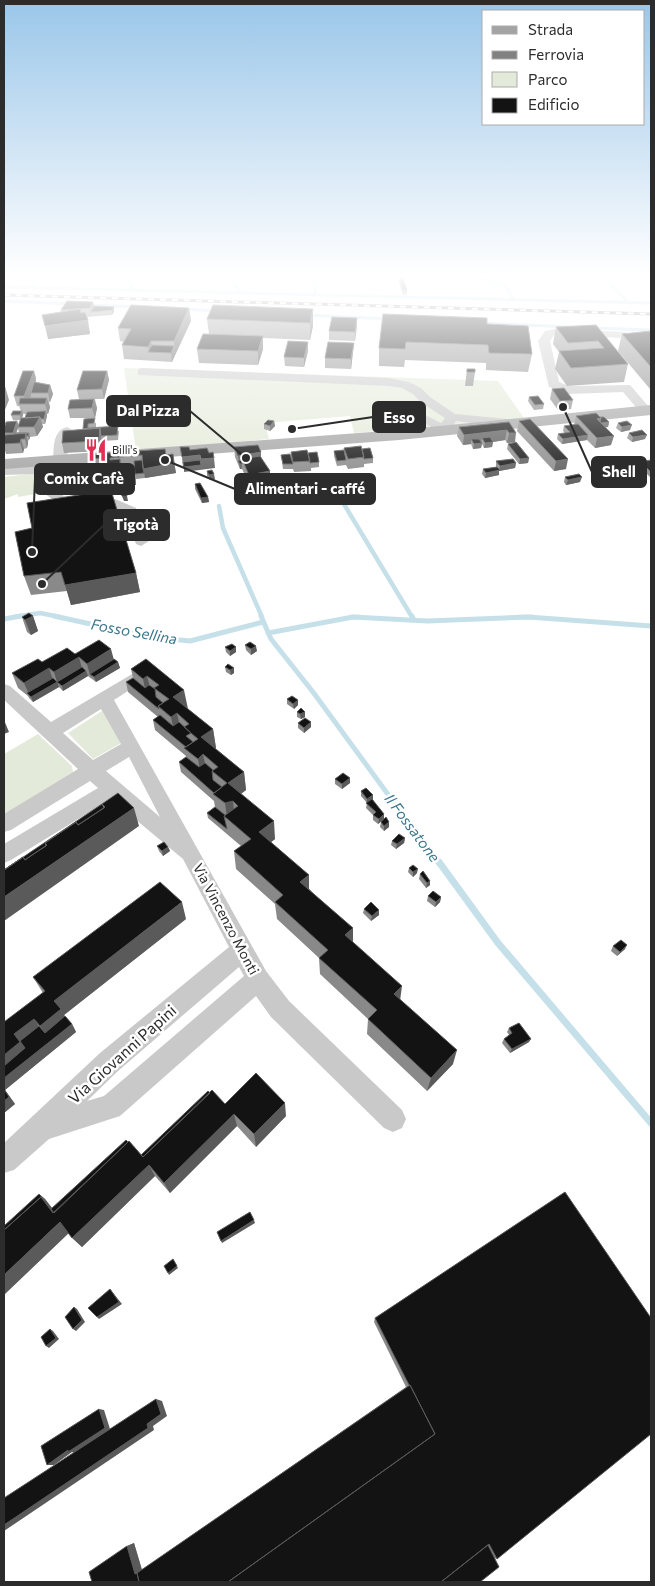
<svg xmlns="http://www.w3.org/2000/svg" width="655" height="1586" viewBox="0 0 655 1586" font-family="Commissioner,sans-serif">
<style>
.green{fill:#e4ead9}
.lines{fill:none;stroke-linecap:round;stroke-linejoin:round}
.stream-far3{stroke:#c6e0ea;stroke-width:3}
.stream-far2{stroke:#c6e0ea;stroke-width:4.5}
.stream-far1{stroke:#c6e0ea;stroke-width:5}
.stream{stroke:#c6e0ea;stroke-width:7}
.minor{fill:#c9c9c9;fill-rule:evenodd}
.major{fill:#a4a4a4;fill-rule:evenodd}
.rail-casing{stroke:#818181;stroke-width:3}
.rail{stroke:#fff;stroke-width:2;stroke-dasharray:6;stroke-linecap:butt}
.wall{fill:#898989;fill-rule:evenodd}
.shaded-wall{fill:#5a5a5a}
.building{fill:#131313;stroke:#5a5a5a}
.labels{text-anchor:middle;stroke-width:5;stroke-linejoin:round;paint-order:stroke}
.far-poi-label{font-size:11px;fill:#2c2c2c;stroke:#fff;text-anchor:start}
.street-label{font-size:14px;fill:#2c2c2c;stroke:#fff}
.water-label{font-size:15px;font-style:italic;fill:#3c778c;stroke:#fff}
.near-street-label{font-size:16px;fill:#2c2c2c;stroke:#fff}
.leader{fill:none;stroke:#2c2c2c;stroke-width:2}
.callout-dot{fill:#2c2c2c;stroke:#fff;stroke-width:2}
.callout{fill:#2c2c2c;stroke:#2c2c2c;stroke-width:2}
.callout-label{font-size:15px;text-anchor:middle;font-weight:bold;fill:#fff}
</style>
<rect width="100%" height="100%" fill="#fff"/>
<!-- green -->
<path class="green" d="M124,368L498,381L526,421L354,433L350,416L265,423L269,439L136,451Z
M37,473L46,476L48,488L41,493L18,497V494L4,499V477Z
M102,711L121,743L93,759L68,733Z
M38,734L72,766L73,772L4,815V754Z"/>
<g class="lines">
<!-- stream-far3 -->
<path class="stream-far3" d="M33,276L34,288
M127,276L134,291
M229,276L240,293
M312,276L316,294
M470,276L505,285L514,300
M603,276L628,302
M4,287L651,303
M4,301L72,304
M86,305L137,307
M184,309L217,311
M306,315L389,319
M481,323L569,327
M591,328L651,330"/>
<!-- stream-far2 -->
<path class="stream-far2" d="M333,486L412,617
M219,506L223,528L262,617
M14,617L40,613L60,617
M351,617H360
M519,617H533"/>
<!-- stream-far1 -->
<path class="stream-far1" d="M54,616L150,637L190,641L263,622
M261,616L271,639L313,692L439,864
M412,616L414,620
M4,619L21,616
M268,633L353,617L427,621L528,617L651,626"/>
<!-- stream -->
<path class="stream" d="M439,862L498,943L651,1123"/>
<!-- minor -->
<path class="minor" d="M554,329L625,332L637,339V343L633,344L622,338L554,335L550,341L559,382L569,386L630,385L649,407L651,410L649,413H641L623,392L568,394L549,387L538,341L545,331Z
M142,368L389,378L409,382L421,388L430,397L455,414L507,419L513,423L507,427L456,421L448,433L443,434L411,415L417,411L441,423L445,418L422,403L413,394L402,388L389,386L138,375V369Z
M67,427L74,431L69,437L67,461L65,464H55L53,461C54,449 52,431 67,427Z
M92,454L99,458L98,497L91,501L84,497L85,466L75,473L67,484H57L44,476L34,474L4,475V467C24,465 42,465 60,474C69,462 79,457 92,454Z
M51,489L73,501L115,499L136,508L149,541L141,546L136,544L124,513L113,508L80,511L64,508L44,493Z
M139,670L145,672L148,676L145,680L114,700L266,971L289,1001L402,1110L406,1119L402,1128L393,1132L384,1128L271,1017L256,996L120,1116L49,1139L14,1170L4,1173V1143L100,1053L229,947L183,859L111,799L11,860L4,863V844L98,788L90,781L11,830L4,832V814L78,769L4,700V684L10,686L51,722ZM101,709L121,744L93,760L63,733ZM129,757L160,817L106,771ZM239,967L244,976L104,1096L87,1101L118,1071Z"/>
<!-- major -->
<path class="major" d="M651,405V415L399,440L4,469V459L399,430Z"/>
<defs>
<path id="rail" d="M4,295L651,314"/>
</defs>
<!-- rail casing -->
<use href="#rail" class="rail-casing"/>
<!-- rail -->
<use href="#rail" class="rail"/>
</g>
<!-- wall -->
<path class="wall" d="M399,279L407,290V294L403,295L399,283Z
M94,306L114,307V311L112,315L86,317L90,334L48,339L61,311V310Z
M189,308L191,321L172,362L124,359L122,345L124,342L120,341L118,328Z
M313,309V326L310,340L263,338V349L258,365L199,363L197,349L209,334L207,319Z
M357,318L355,341L329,340V331Z
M487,324L532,354L528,372L486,370V363L405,360L404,367L379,366V348Z
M596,325L628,364L624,382L567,386L555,369L559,352L553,344L556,327Z
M651,331V389H650L618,351L622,334Z
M308,342V351L304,367L285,366L284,357Z
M354,343L353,352L351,369L325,368V358Z
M467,369L475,372L473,386H465Z
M107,371L109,380L104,399H95L97,408L95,418H70L68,409L79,399L77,390Z
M34,372L36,377V382L50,385L53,394L50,402H49L50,407L48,414H47V416L45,424H42L43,427L37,436L30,437L29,440L28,441V443L27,448L24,449L23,453L6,454L4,447V428L17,421L18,425L20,420H13L11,415L21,411L19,406H17L14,396ZM23,414H26L25,418H22L23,415ZM18,428L19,433H16L17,431Z
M552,389L573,400L571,409L558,410L550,399Z
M529,397L544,404L543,409L534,410L528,401Z
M576,416L600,417L609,422L608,427H606L611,445L595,448L587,440L562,444L557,439L558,434L565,433L563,431L564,426L574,425Z
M84,419L96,423V428L119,431L118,440L102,441L101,451L64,453L62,443L83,429Z
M274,421L275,426L270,431L264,429V424Z
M519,421L566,469L554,471L517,431Z
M509,422L515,442L507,443L505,440L493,442L492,447L484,448L482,444L481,448L473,449L471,444L463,445L457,436L459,427Z
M618,423L630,430L621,432L616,428Z
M629,433L645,439L632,442L627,438Z
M508,444L529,458L528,463L519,464L507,449Z
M234,447L261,452V457L270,480L277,488L263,490L262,483L250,485L242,469H240L235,457Z
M344,448L362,449L373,458V463L364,464V467L348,469L346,465L337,466L334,456V451L344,452Z
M291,452L308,453L319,462V467L311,468V471L294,472L293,469H283L281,455L291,456Z
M92,454H173L176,473L145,478L136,479V485H132V490L121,491L120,486L119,487V491H111L136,573L140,592L71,605L67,591L31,595L24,576L32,528L103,491L101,486L94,487L93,482ZM134,466V474L122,470V467Z
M651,460V477H650L640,467L641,462Z
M496,461L516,463L515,468L499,471V475L485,478L482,474L483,469L496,467Z
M207,471L215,479L210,480L207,476Z
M565,477L580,482L566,485L564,482Z
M195,484L208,497L209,502L202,503L195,489Z
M33,616L38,631L31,635L27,632L22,617Z
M245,645L257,651L251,655L246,650Z
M225,647L236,652L230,656L226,652Z
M75,654L114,659L118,662L120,668L96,682L88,676L63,691L59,687L33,702L29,698L28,696L18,688L12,673L42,662Z
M146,659L188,709L213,729L216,748H215L244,772L246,790L241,794L275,839L271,842L453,1064L427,1091L367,1034L368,1019L320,974L319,958L277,919L275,904L236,869L234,851L241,846L208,818L207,813L215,807L214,801L181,772L179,762L186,757V756L155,730L153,720L158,717L128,692L126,682L133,678L131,669Z
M225,667L234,668V673L231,675L226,672Z
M287,699L298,700V705L294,709L287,704Z
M297,712H305V717L301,719L297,717Z
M298,723L311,727L304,733L298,728Z
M335,779L350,783L342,789L335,784Z
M361,791L373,800L389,827L384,831L380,827L381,822L384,819L378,824L373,820V815L366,808L367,803L361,796Z
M405,838L404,843L396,849L391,845L392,841Z
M157,846L168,847L170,851L163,856L159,851Z
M409,868L417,873L413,877L408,872Z
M420,874L430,885L426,888L419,879Z
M428,896L441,897L440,902L435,907L427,901Z
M364,909L379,915L371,921L363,913Z
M186,919L64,1015L72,1024L76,1032L5,1090L15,1104L4,1113V1022L43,993L33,977Z
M613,946L625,949L617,956L611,951Z
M509,1028L529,1042L510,1053L502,1043L504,1039L509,1035L507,1032Z
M225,1104L286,1116L256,1147L237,1126L170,1193L155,1176L82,1247L68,1233L39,1194L45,1199L52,1208Z
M375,1318L497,1559L494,1558L92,1582L127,1546L134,1543L142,1570L406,1387L374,1322Z"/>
<!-- shaded-wall -->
<path class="shaded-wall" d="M93,302L95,310L91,312V317L90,308Z
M114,307V311L112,315V310Z
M189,308L191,321L175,355L174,341Z
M313,309V326L310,340V323Z
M357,318V327L355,341V332Z
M88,320L90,334L48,339L45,326Z
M263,336V349L258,365V351Z
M151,341L153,352H149L148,347Z
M308,342V351L304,367V358Z
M354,343L353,352L351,369V359Z
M174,346L175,355L172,362L171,353Z
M34,371L36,380L32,393H31V395L28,404H26L24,396Z
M107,371L109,380L104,399L102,389Z
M50,385L53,394L50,402L48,393Z
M5,386L9,400L4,412V388Z
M136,397L138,415H130L127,401Z
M47,398L50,407L48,414L45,404Z
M94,399L97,408L95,418L92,408Z
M22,411L23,415L21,420L20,415Z
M46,411L47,416L45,424L44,419Z
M40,417L43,427L37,436L34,427Z
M601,418L609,422L608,427L595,429L597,419Z
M17,421L19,426L18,427V428L14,438L13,433Z
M274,421L275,426L270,431V426Z
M632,425L630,430L621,432L622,427Z
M100,428L101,436L102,441L101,451L99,441Z
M507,430L505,440L493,442L492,447L484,448L485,443L482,438L481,443L471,439V444L463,445L464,435Z
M26,433L28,443L27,448L25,439Z
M29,433L30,437L29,440L28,436Z
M509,433H516L515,442L507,443Z
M588,435L587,440L562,444L563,439Z
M647,435L645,439L632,442L633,437Z
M614,436L611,445L595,448L597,438Z
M21,439L24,449L23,453L20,443Z
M482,443L481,448L473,449L474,444Z
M261,452V462L242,459V469H240L238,456Z
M200,455L201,465L183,467L182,457Z
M214,458L215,468L184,472V467L201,459Z
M529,458L528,463L519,464L520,459Z
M120,459L122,469V476L134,469L136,485H132V490L131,485L119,487V491L116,477L120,470Z
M568,459L566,469L554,471L556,461Z
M142,460L174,463L176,473L145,478Z
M516,463L515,468L499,471V475L485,478L486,473L499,470L500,466Z
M270,471V481H262V483L250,485L249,475Z
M214,474L215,479L210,480L209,475Z
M100,476L101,486L94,487L93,482L97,477Z
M582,477L580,482L566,485L568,480Z
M276,483L277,488L263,490V485Z
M122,496H127L128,501H124Z
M208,497L209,502L202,503L201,498Z
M136,573L140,592L71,605L65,585Z
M33,616L38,631L31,635L25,620Z
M256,646L257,651L251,655V649Z
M236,647V652L230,656V651Z
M111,649L115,664L90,674L91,679L87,664Z
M79,657L83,672L57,682L59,687L33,702L31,697L29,694L24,683L49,668L54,683L57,682L54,672Z
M118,662L120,668L96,682L94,677Z
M234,668V673L231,675L230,670Z
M86,671L88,676L63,691L62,686Z
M147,676L152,695L147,698L143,679Z
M184,690L188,709L177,713L181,732L175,736L171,717L173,697Z
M298,700V705L294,709L293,704Z
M305,712V717L301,719L300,714Z
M4,720L9,732L4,734Z
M311,722V727L304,733V728Z
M213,729L216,748L205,756L201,737Z
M203,754L207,773L201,777L198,759Z
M244,772L246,790L231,801L228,783Z
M350,778V783L342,789V784Z
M373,795V800L367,804V799Z
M233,801L235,820L227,818L225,803Z
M134,808L139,826L4,921V897Z
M384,814V819L378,824L379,819Z
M274,821L275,839L261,850L259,832Z
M389,822V827L384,831V826Z
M405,838L404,843L396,849L397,844Z
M168,847L170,851L163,856L162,851Z
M418,869L417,873L413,877V872Z
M309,875V892L300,882Z
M430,881V885L426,888L427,883Z
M441,897L440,902L435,907L436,902Z
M182,902L186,919L64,1015L69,1024L50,1040L40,1026L54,1001Z
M379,910V915L371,921L372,916Z
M353,928V945L345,935Z
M627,945L625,949L617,956L620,952Z
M402,986L400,1001L394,994Z
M34,1019L44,1034L4,1078V1055L14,1034Z
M72,1024L76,1032L5,1090L15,1104L4,1113V1078Z
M531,1039L529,1042L510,1053L512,1049Z
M457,1050L453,1064L427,1091L431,1078Z
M285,1103L286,1116L256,1147L254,1134Z
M234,1114L237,1126L170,1193L164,1183Z
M149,1165L155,1176L82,1247L72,1238Z
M39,1194L45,1199L59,1217L53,1213L4,1251Z
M254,1220L255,1223L222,1243L221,1241Z
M60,1222L70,1232L4,1295V1275Z
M173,1259L178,1268L169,1275L168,1273Z
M110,1289L122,1304L99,1319L97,1317Z
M74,1307L77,1309L85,1322L76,1331L73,1329Z
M50,1329L53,1331L59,1339L49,1348L46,1346Z
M156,1399L162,1401L167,1416L153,1426L154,1430L4,1531V1525L147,1424Z
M99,1409L104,1410L110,1429L74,1453L72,1452L54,1465H47Z
M134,1543L142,1570L135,1574L127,1546Z"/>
<!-- building -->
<path class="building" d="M399,279H403L407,290H403Z
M67,301L93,302L90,308L61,310Z
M131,305L189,308L174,341H151L148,347L122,345L131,329L118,328Z
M213,305L313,309L310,323L207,319Z
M94,306L114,307L112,310L91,312Z
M80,309L81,313L85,312L88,320L45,326L42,315Z
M383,314L487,318V324L528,326L532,354L489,353L488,345L406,342L405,349L379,348Z
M332,317L357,318L355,332L329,331Z
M596,325L628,364L571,368L559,351L604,348L598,341L568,343L556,327Z
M651,331V367L622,334Z
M203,334L263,336L258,351L197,349Z
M288,341L308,342L304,358L284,357Z
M328,342L354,343L351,359L325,358Z
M152,345L174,346L171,353L148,352Z
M467,369H475V372H467Z
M23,371H34L24,396H14Z
M83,371H107L102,389L77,390Z
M34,382L50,385L48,393H31Z
M564,388L573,400L560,401L552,389Z
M538,396L544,404L535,405L529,397Z
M20,398H47L45,404H19Z
M94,399L92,408L68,409L70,400Z
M13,411H22L20,415H11Z
M46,411L44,419H41L40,417L25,418L27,412Z
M596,413L601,418L597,419L614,436L597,438L576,416Z
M40,417L34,427H18L21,418Z
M600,417H604L609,422L601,423L600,422L601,418Z
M95,418L94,423L88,424V428L83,429L84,419Z
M530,419L568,459L556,461L519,421Z
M268,420L274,421L270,426L264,424Z
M17,421L13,433H4V428L6,422Z
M627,421L632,425L622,427L618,423Z
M509,422L516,433H509L507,430L464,435L459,427Z
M578,424L588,435L563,439L558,434L570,432L564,426Z
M118,426L117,435L101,436L100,428L88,429V428Z
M100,428L99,441L62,443L63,431Z
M642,430L647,435L633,437L629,433Z
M14,433H29L28,436H26V433Z
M26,433L25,439H21L20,443L4,444V435Z
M490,437L493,442L485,443L482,438Z
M471,439H479L482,443L474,444Z
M516,442L529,458L520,459L508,444Z
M258,445L261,452L238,456L234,447Z
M361,446L364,457L348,459L344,448Z
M180,447H189L190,450L207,448L209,453L213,452L214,458L201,459L200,455L182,457Z
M370,448L373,458L364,459L362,449Z
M165,449L166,455L173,454L174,463L143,469L142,455L110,458V460L120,459V470L134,469V475L116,477L117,481L100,482V476L97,477L96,473L101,472V458L92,459V454Z
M307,450L310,461L293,462L291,452Z
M344,450L346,460L337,461L334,451Z
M317,452L319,462L310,463L308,453Z
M290,454L293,464H283L281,455Z
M260,456L270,471L249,475L242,459Z
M513,459L516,463L500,466L496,461Z
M142,460L144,473L135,474L134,461Z
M200,460L201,465L184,467L183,462Z
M242,460V464H240L238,461Z
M651,460V472L641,462Z
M101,463V472L96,473L98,482H93V464Z
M497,467L500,470L486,473L483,469Z
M212,470L214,474L209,475L207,471Z
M579,474L582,477L568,480L565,477Z
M200,483L208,497L201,498L195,484Z
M111,490L136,573L65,585L61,572L24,576L15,532L32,528L27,503Z
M126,491L127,496H122L121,492Z
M29,613L33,616L25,620L22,617Z
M99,640L111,649L87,664L79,657L54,672L49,668L24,683L12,673L38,659L42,662L67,648L75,654Z
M250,642L256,646L251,649L245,645Z
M232,644L236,647L230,651L225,647Z
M114,659L118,662L94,677L90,674Z
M146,659L184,690L173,697L213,729L201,737L244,772L228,783L274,821L259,832L309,875L300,882L353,928L345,935L402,986L394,994L457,1050L431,1078L368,1019L377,1010L319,958L328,950L275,902L283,895L234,851L251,839L224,816L238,806L233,801L225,803L213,794L227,783L212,771L218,767L203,754L198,759L184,748L198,739L184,727L189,724L177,713L171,717L158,706L169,699L154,688L159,685L147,676L143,679L131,669Z
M228,664L234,668L230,670L225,667Z
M82,667L86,671L62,686L57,682L31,697L27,693L53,678L57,682Z
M133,678L145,688L149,685L155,689L156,697L163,703L158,706L159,709L126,682Z
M292,696L298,700L293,704L287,699Z
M301,708L305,712L300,714L297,712Z
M160,715L173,726L179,722L191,733L186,736L193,742L186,747L153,720Z
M305,718L311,722L304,728L298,723Z
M186,757L199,767L205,763L213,770L212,771L213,780L222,787L214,793L179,762Z
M343,773L350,778L342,784L335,779Z
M366,788L373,795L367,799L361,791Z
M118,793L134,808L4,897V870L23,857L25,860L32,855L47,845L45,843L76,822L78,825L105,807L102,804Z
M372,799L384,814L379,819L373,815L376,812L366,803Z
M102,804L104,808L78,825L76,822L45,843L46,846L32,855L25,860L23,857L4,870Z
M215,807L225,815L224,816L227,829L207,813Z
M386,817L389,822L384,826L381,822Z
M399,834L405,838L397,844L392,841Z
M164,842L168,847L162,851L157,846Z
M413,865L418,869L413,872L409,868Z
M423,871L430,881L427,883L420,874Z
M160,882L182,902L54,1001L61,1009L40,1026L34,1019L14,1034L20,1042L4,1055V1022L45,991L33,977Z
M433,891L441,897L436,902L428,896Z
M371,902L379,910L372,916L364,909Z
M621,940L627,945L620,952L613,946Z
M65,1016L72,1024L4,1078V1066L25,1048L20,1041L39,1026L45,1033Z
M519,1023L531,1039L512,1049L504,1039L512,1033L509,1028Z
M256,1073L285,1103L254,1134L234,1114L164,1183L149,1165L72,1238L60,1222L4,1275V1230L41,1197L53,1213L129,1141L143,1157L212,1090L225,1104Z
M4,1089L9,1097L4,1101Z
M208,1091L210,1093L143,1157L141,1155Z
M126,1140L128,1142L54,1213L51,1209Z
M565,1192L651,1318V1434L497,1559L489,1544L441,1582H228L435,1434L410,1385H409L375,1318Z
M39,1194L46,1202L41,1197L4,1230V1226Z
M250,1212L254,1220L221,1241L217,1232Z
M173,1259L177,1266L168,1273L164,1266Z
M110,1289L119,1302L97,1317L88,1308Z
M74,1307L82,1320L73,1329L65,1317Z
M50,1329L56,1338L46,1346L41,1337Z
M410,1385L435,1434L228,1582H139L137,1573Z
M156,1399L161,1414L147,1424L148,1428L4,1525V1498Z
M99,1409L105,1428L68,1452V1450L47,1465L41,1446Z
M488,1545L499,1567L480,1582H441Z
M127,1546L135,1574L137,1573L139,1582H92L89,1572Z"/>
<!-- sky -->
<linearGradient id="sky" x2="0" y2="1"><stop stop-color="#9ac6e9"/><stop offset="0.55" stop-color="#fff"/><stop offset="1" stop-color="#fff" stop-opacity="0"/></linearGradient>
<rect width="655" height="498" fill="url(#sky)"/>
<!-- icons -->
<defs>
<symbol id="restaurant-bare" viewBox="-9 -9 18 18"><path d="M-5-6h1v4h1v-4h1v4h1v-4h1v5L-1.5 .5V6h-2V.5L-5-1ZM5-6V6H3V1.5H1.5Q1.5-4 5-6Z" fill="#e13054" stroke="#fff" stroke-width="2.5" paint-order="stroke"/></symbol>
</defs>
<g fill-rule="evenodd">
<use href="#restaurant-bare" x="80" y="434" width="32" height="32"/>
</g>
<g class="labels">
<!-- far-poi labels -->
<g class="far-poi-label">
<text x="112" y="454">Billi's</text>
</g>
<!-- street labels -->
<g class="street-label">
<text transform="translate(226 919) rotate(62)" y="5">Via Vincenzo Monti</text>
</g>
<!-- water labels -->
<g class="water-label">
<text transform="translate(134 632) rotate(10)" y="5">Fosso Sellina</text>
<text transform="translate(412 828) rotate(53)" y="5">Il Fossatone</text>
</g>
<!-- near-street labels -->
<g class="near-street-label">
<text transform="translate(122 1054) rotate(-42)" y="6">Via Giovanni Papini</text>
</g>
</g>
<!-- callouts -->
<path class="leader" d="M246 458L190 411M292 429L373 417M563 407L592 472M32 552L35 479M165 460L235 489M42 584L104 525"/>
<g class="callout-dot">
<circle cx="246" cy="458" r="5"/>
<circle cx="292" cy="429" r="5"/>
<circle cx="563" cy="407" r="5"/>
<circle cx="32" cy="552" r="5"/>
<circle cx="165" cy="460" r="5"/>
<circle cx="42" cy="584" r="5"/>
</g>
<g class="callout">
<rect x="107" y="396" width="83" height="30" rx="5"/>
<rect x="373" y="402" width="52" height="30" rx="5"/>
<rect x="592" y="457" width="54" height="30" rx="5"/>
<rect x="35" y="464" width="99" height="30" rx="5"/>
<rect x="235" y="474" width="140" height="30" rx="5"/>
<rect x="104" y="510" width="65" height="30" rx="5"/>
</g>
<g class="callout-label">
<text x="148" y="416">Dal Pizza</text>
<text x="399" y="423">Esso</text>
<text x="619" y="477">Shell</text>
<text x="84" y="484">Comix Cafè</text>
<text x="305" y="494">Alimentari - caffé</text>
<text x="136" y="530">Tigotà</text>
</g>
<!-- border -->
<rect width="655" height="1586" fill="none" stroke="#2c2c2c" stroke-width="10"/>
<!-- legend -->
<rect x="482" y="10" width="162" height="115" fill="#ffffff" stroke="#ababab"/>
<rect x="492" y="26" width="25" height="8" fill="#a4a4a4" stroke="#ababab"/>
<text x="528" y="35" font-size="15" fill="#2c2c2c">Strada</text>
<rect x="492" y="51" width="25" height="8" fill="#818181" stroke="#ababab"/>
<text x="528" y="60" font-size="15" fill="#2c2c2c">Ferrovia</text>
<rect x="492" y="72" width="25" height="15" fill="#e4ead9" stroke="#ababab"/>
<text x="528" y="85" font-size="15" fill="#2c2c2c">Parco</text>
<rect x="492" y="98" width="25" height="15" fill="#131313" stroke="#ababab"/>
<text x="528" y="110" font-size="15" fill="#2c2c2c">Edificio</text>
</svg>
